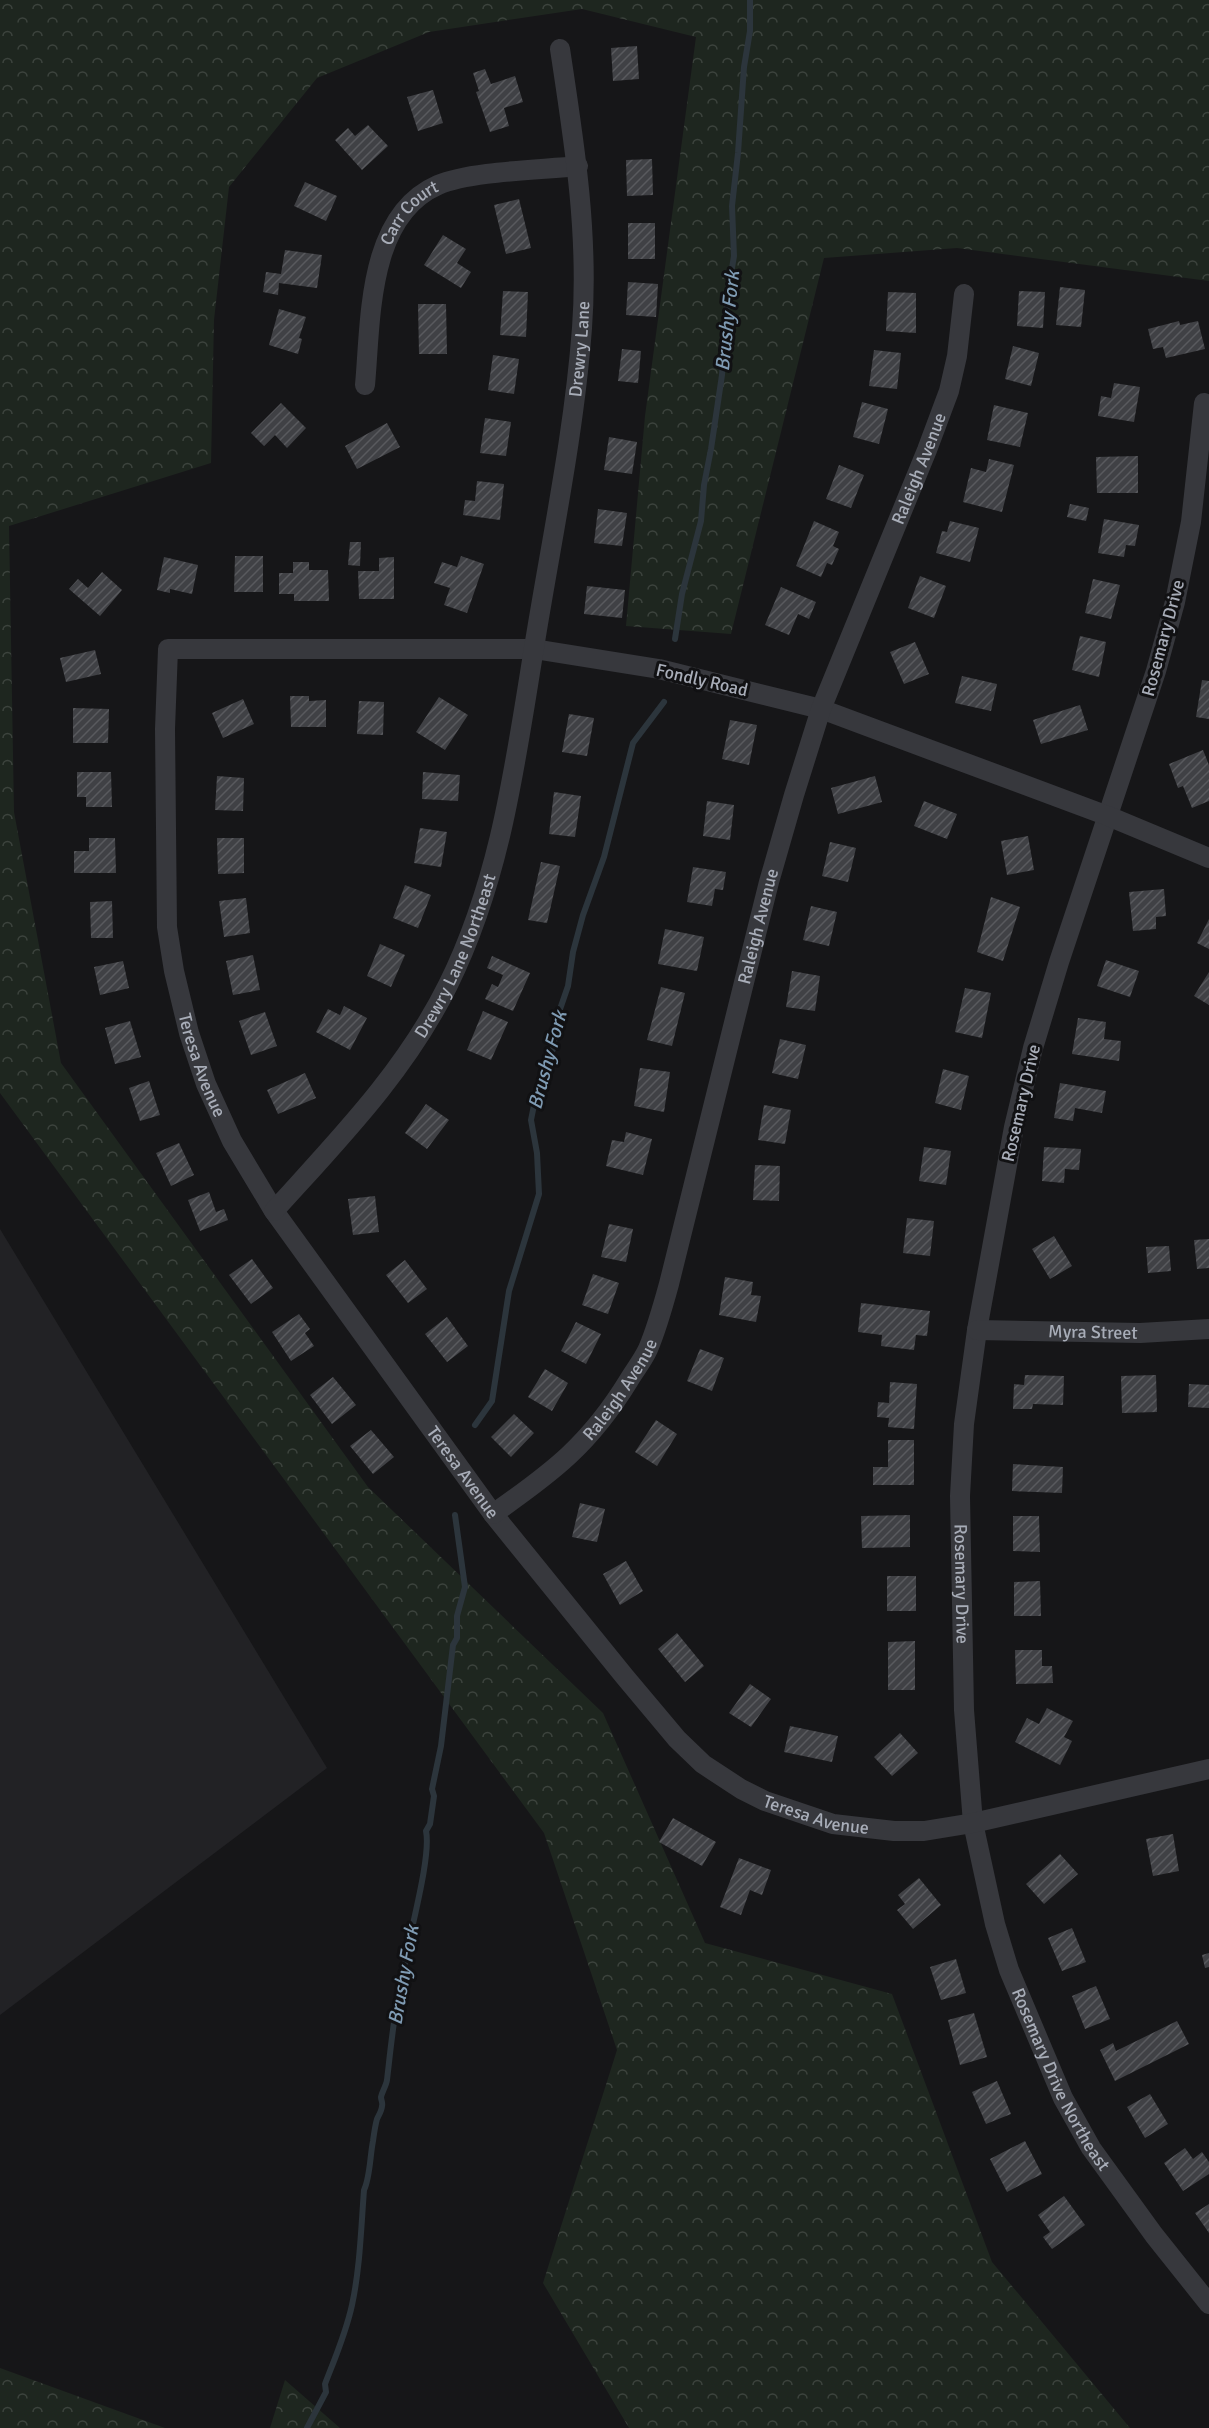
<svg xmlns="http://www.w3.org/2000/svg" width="1209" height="2428" viewBox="0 0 1209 2428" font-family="Signika,sans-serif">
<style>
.built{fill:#222225}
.forest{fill:url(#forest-crowns)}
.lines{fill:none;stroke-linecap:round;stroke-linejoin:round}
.stream{stroke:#2c353c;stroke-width:6}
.building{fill:url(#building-hatch)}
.street{stroke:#37383d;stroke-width:20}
.labels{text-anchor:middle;stroke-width:6;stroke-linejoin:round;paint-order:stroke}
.street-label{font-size:18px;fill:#a8adb8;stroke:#111113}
.water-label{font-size:20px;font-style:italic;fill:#7f9bb3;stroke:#111113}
</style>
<defs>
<pattern id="forest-crowns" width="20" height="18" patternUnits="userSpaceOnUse" patternTransform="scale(1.5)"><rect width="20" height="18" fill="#1e261f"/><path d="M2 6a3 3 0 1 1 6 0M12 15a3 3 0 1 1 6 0" fill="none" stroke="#3c433d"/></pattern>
<pattern id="building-hatch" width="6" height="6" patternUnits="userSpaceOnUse" patternTransform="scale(1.5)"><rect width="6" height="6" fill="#404145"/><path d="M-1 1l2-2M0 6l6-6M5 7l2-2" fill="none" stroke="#595a5e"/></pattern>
</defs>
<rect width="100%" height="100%" fill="#161618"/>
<!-- built -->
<path class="built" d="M0,1229L327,1768L0,2015Z"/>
<!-- forest -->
<path class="forest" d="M0,0H1209V281L957,248L824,258L731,634L626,626L645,416L696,37L582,9L429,32L317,78L229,187L214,320L211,463L9,526L14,812L61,1063L368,1487L603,1713L705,1943L892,1994L992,2262L1130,2428H629L543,2283L617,2050L544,1833L0,1093Z
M0,2368L165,2428H0Z
M285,2380L340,2428H270Z"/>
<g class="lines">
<!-- stream -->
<path class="stream" d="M675,639L682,594L701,521L704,485L711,449L722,375L728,292L734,256L732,206L738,153L744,67L750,31V0
M475,1425L492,1401L509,1291L539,1194L537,1153L531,1120L537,1090L553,1049L558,1015L568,986L573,952L583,915L604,857L633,743L664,702
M307,2428L326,2392L325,2384C335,2358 346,2333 352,2305C360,2268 361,2229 364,2190C370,2178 370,2156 373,2141C374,2134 375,2126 377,2119C379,2115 382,2110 382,2106C383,2103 381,2100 381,2097C382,2092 386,2086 387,2080C391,2046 394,2011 403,1977C407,1967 403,1957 408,1947C413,1921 431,1854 426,1831L430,1824L434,1796L432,1789L441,1746L453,1645L457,1638V1616L465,1587L455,1515"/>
</g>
<!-- building -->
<path class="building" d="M637,46L639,79L613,81L611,48Z
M485,69L491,84L515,76L523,102L504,108L509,126L490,132L476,92L479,91L473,73Z
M433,90L443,123L418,131L407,97Z
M368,125L388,146L362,170L335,140L348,128L355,136Z
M652,159L653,195L627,196L626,160Z
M305,182L337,196L326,221L294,206Z
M519,199L531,248L506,254L494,205Z
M628,223H655V259H628Z
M443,235L466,249L457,263L471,272L461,288L424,265Z
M285,250L322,255L317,288L279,283L278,295L263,292L266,272L281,274Z
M628,282L658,284L656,317L626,315Z
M1060,287L1085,290L1081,327L1056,325Z
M503,291L528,292L526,337L500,335Z
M1019,291L1045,292L1043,328L1017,326Z
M888,292L916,293V333L886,331Z
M418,304H446L447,354H419Z
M279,309L306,317L299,338L302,339L298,354L269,345Z
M1179,321L1180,325L1198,321L1205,349L1166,358L1163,347L1153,349L1148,329Z
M1013,346L1039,353L1031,386L1005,379Z
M622,349L641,351L638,383L618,381Z
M874,350L901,353L897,389L869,386Z
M493,355L519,359L514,394L488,390Z
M1114,383L1140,387L1134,422L1098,416L1101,396L1111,398Z
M862,402L888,409L879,444L853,437Z
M281,403L306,428L287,448L275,435L264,446L251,433Z
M994,405L1028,413L1020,447L987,440Z
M485,418L511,422L506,456L480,453Z
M387,423L400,447L357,469L345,446Z
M609,437L637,442L632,474L604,470Z
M1138,456V493H1097L1096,457Z
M989,459L1014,465L1002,512L963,502L971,468L986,472Z
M839,465L864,475L851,508L826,499Z
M477,481L504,484L500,520L463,515L465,500L475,501Z
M1070,504L1089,508L1086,521L1067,517Z
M598,509L627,513L622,546L594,543Z
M1104,519L1139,525L1135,546L1126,545L1124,557L1098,553Z
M814,521L839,532L833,546L839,549L832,565L827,563L821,577L796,566Z
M950,521L979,528L970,562L936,553L942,531L947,532Z
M350,542H361L360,566L348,565Z
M235,556H263V592H234Z
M461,556L484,564L467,613L444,605L450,588L434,583L442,562L457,567Z
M164,557L198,565L192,594L170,589V593L157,590Z
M394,557V599H359L358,571H379V558Z
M293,562H309V570H328L329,601H294V594H279V573H293Z
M102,572L122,590L100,616L69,589L78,579L88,588Z
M920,576L946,586L934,618L908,608Z
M1093,579L1120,585L1111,619L1085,613Z
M587,586L625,590L622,618L584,614Z
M781,587L816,602L809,619L798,614L789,635L765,625Z
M1080,636L1106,642L1099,677L1072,670Z
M915,642L929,674L904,684L890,652Z
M95,650L101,674L66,682L60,658Z
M962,676L997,684L991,711L955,703Z
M1202,680L1209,681V719L1196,717Z
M290,696H309V701L326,700V727H291Z
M439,697L468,715L445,750L416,732Z
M243,699L254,724L223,738L212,713Z
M359,701L384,702L383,735L357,734Z
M1080,705L1088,730L1041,744L1033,720Z
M73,708L109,709L108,743H73Z
M569,714L594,718L587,756L562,752Z
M730,720L757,725L749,765L722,759Z
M1203,750L1209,765V801L1192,808L1183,786L1178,788L1169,764Z
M77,772H111L112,807H86V797H77Z
M423,772L460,775L458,801L422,799Z
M217,776L244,778L243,811L215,810Z
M875,776L882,802L838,814L831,788Z
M554,792L581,796L575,837L549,834Z
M707,801L734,805L730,840L703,836Z
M924,801L957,814L947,839L914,826Z
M420,828L447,832L441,867L414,863Z
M1028,836L1034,870L1007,875L1001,841Z
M89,838H115L116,873H74V851H89Z
M217,838H244V873L218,874Z
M830,842L856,848L848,882L822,876Z
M541,862L560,866L547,923L528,920Z
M693,867L726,872L723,890L715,889L712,906L687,902Z
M405,885L431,895L418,928L393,918Z
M1164,889L1166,916L1156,917V929L1133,931L1129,892Z
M991,897L1020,907L1003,961L977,952Z
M246,898L250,933L224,937L219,901Z
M112,901L113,938H91L90,902Z
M811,906L837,912L829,946L803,940Z
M1209,919V949L1197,943Z
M665,929L704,937L697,971L658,964Z
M380,944L405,955L391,987L367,976Z
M253,955L260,990L233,995L226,961Z
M492,956L530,973L513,1011L485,999L492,984L498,987L503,975L487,968Z
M1106,960L1139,971L1130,997L1097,986Z
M123,961L129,988L100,995L94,967Z
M792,971L820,976L815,1011L786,1007Z
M1209,972V1005L1194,996Z
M661,987L685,993L672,1046L647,1040Z
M965,988L991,993L982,1038L955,1032Z
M344,1006L367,1018L350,1050L316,1032L328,1009L340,1015Z
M483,1011L508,1022L491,1060L467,1050Z
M265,1012L277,1046L251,1055L239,1021Z
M1078,1018L1106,1022L1104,1039L1121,1041L1119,1061L1072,1054Z
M130,1021L141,1057L115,1064L105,1028Z
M780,1039L806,1045L798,1079L772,1073Z
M640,1068L670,1072L664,1112L634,1106Z
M943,1069L969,1076L961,1110L935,1103Z
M305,1073L316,1098L278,1114L267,1090Z
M149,1081L160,1115L140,1121L129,1088Z
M1060,1083L1106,1091L1102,1113L1075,1108L1073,1121L1054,1118Z
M426,1104L449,1120L427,1149L405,1133Z
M764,1105L791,1110L785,1144L758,1140Z
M626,1132L652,1139L643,1175L606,1166L612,1140L624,1142Z
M179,1143L194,1175L171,1186L156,1153Z
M924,1147L951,1151L946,1185L919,1181Z
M1044,1147L1081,1149L1079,1170L1065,1169L1064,1183L1042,1181Z
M755,1165L780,1166L779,1201L753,1200Z
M209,1192L216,1212L224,1209L228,1220L200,1231L188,1200Z
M375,1196L379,1232L353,1235L348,1199Z
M907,1218L934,1221L930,1256L903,1253Z
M609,1224L633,1229L626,1262L601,1257Z
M1054,1236L1072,1266L1050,1279L1032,1249Z
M1209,1239V1268L1197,1269L1194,1240Z
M1169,1246L1171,1271L1148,1273L1146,1247Z
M252,1259L273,1288L251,1304L229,1275Z
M405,1260L427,1289L408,1303L386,1275Z
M593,1274L619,1283L608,1314L582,1305Z
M725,1277L753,1282L751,1295L761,1296L756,1322L719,1315Z
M861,1303L930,1311L927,1336L916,1335L914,1350L881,1346L882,1335L858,1332Z
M299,1314L310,1329L305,1333L314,1346L291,1361L272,1332Z
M447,1317L468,1346L447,1362L425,1334Z
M576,1322L601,1334L586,1364L561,1351Z
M700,1349L724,1358L712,1391L687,1381Z
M545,1369L568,1383L552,1411L528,1397Z
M1025,1375L1064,1376L1063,1405L1033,1404L1032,1409H1013L1014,1384L1024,1385Z
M1156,1375L1157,1412L1122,1413L1121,1376Z
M333,1377L356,1405L332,1424L310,1395Z
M890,1382L917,1384L914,1429L888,1427L889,1418L877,1417L878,1402L889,1403Z
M1189,1384L1209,1385V1408L1188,1407Z
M514,1414L534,1433L511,1457L491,1437Z
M656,1420L677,1434L657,1466L635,1452Z
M371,1430L394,1457L373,1474L350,1446Z
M888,1440H914V1485H873V1467H888Z
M1013,1464L1063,1467L1062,1493L1012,1491Z
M580,1503L605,1509L597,1542L572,1537Z
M910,1515V1547L862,1548L861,1516Z
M1013,1516H1039L1040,1552L1013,1551Z
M626,1561L643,1591L620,1605L603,1574Z
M887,1576H916V1611H887Z
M1040,1581L1041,1616H1014V1582Z
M677,1633L704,1666L685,1682L658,1649Z
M915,1641V1690H888V1642Z
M1015,1650H1042V1666H1052L1053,1683L1016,1684Z
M750,1684L771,1699L751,1727L729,1713Z
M1047,1708L1073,1721L1064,1737L1072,1741L1060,1765L1015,1742L1027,1718L1039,1724Z
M790,1726L838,1736L832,1762L784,1752Z
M900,1733L918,1753L892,1776L874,1757Z
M673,1818L716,1842L702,1866L659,1842Z
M1173,1834L1179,1871L1153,1876L1146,1839Z
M1060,1854L1078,1874L1044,1904L1026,1884Z
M739,1858L771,1870L762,1895L750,1890L741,1915L720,1907Z
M919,1878L941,1905L913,1929L897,1910L905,1904L898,1895Z
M1072,1928L1086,1962L1062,1971L1048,1938Z
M1209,1953V1967L1205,1968L1202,1955Z
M956,1959L966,1993L941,2000L930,1967Z
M1096,1986L1110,2019L1085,2029L1072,1996Z
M974,2013L987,2057L960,2065L948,2020Z
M1177,2021L1189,2044L1115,2081L1100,2050L1113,2043L1116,2051Z
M997,2081L1011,2114L986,2124L972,2092Z
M1150,2094L1168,2124L1145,2138L1127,2107Z
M1025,2141L1042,2174L1007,2192L990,2159Z
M1185,2148L1193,2159L1202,2152L1209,2162V2174L1183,2191L1164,2163Z
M1064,2196L1085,2225L1052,2249L1043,2237L1050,2232L1038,2215Z
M1209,2204V2233L1195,2213Z"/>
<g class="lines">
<!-- street -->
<g class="street">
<path id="s1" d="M365,385C371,320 367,216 438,185C471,171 540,170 578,166"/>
<path id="s2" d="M1204,403L1191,522L1175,602L1156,671L1059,962L1033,1048L1014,1127L977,1330L964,1424L960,1496L964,1710L973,1823L995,1924L1009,1970L1063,2098L1091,2148L1154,2235L1209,2304"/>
<path id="s3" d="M1209,858L1108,816L821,709L659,669L534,649H168L165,729L167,927L174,971L189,1033L206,1084L232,1141L274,1211L493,1514L625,1677L677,1739L703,1764L741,1789L765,1801L833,1824L894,1831H924L973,1823L1209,1769"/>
<path id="s4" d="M274,1211C338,1140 405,1072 448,985C501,878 515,764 534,648C551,542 574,435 582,328C589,234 574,141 560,49"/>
<path id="s5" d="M977,1330L1140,1333L1209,1329"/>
<path id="s6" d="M493,1514C553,1472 590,1444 629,1380C635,1370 643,1360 648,1349C657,1328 663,1306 669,1284L769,882L794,795L821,709L927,450L949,391L957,356L964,294"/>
</g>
</g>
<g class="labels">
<!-- street labels -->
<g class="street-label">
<text dy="6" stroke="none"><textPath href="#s1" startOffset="183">Carr Court</textPath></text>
<text dy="6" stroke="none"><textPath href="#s4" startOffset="938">Drewry Lane</textPath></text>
<text dy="6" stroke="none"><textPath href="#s6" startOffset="1152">Raleigh Avenue</textPath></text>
<text transform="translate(1163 638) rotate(-75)" y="6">Rosemary Drive</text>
<text transform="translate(702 680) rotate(13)" y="6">Fondly Road</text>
<text dy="6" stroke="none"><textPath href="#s6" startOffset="666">Raleigh Avenue</textPath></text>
<text dy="6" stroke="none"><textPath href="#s4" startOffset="316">Drewry Lane Northeast</textPath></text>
<text dy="6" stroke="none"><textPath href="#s3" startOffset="1496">Teresa Avenue</textPath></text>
<text transform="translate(1021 1103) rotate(-77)" y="6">Rosemary Drive</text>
<text dy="6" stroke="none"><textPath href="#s5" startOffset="116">Myra Street</textPath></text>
<text dy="6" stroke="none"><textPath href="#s6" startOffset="180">Raleigh Avenue</textPath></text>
<text dy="6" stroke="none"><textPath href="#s3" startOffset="1982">Teresa Avenue</textPath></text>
<text dy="6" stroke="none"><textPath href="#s2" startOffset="1212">Rosemary Drive</textPath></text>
<text dy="6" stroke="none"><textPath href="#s3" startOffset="2486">Teresa Avenue</textPath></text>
<text dy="6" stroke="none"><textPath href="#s2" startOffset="1724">Rosemary Drive Northeast</textPath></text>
</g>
<!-- water labels -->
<g class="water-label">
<text transform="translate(727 321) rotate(-84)" y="7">Brushy Fork</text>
<text transform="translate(547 1060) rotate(-75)" y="7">Brushy Fork</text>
<text transform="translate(403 1975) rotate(-80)" y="7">Brushy Fork</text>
</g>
</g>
</svg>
